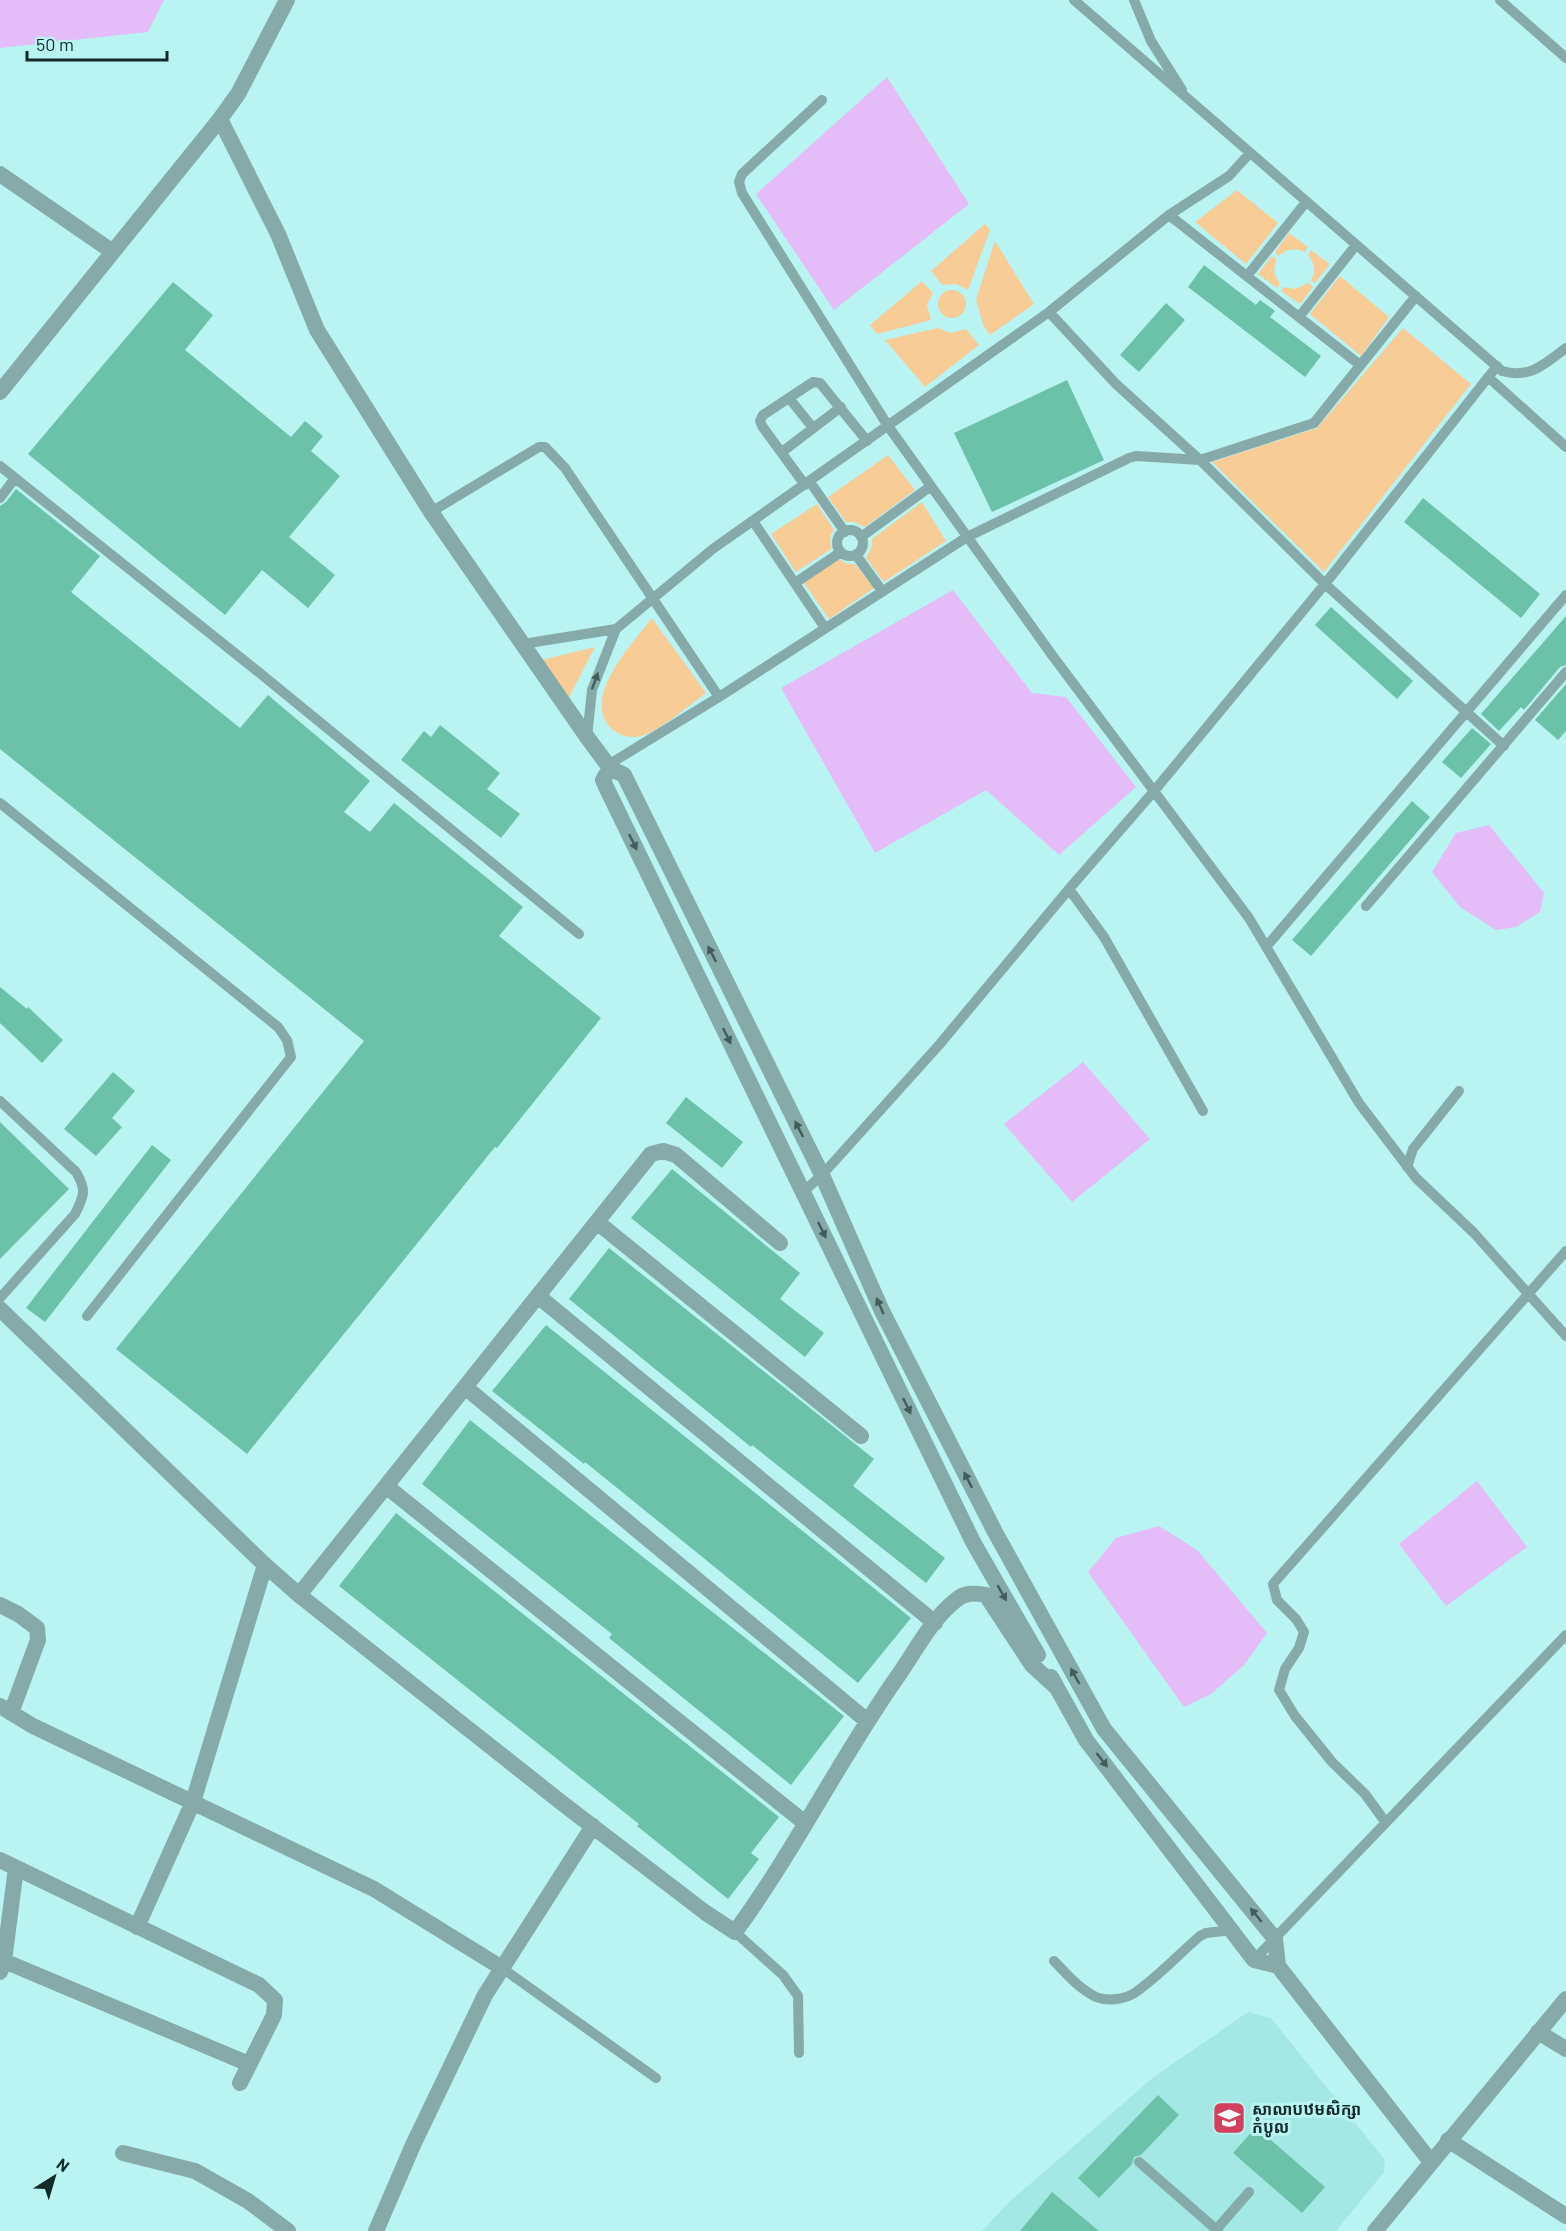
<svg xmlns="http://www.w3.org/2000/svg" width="1566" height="2231" viewBox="0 0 1566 2231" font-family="Barlow,'Noto Sans Khmer',sans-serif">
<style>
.built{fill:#a4e8e6}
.green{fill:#f7cc96}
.water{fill:#e3bcf8}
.building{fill:#6cc1a9}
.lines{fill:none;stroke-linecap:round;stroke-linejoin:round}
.service{stroke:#85aaa9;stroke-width:10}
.minor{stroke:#85aaa9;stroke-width:16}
.tertiary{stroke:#85aaa9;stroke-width:16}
.oneway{fill:#405d5c}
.labels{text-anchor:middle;stroke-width:6;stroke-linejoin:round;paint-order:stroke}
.poi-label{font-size:16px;font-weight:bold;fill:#122a29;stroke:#baf4f2;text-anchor:start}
</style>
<rect width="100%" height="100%" fill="#baf4f2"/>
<!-- built -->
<path class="built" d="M1248,2012L1271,2018L1385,2160L1384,2172L1336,2231H982L1009,2202L1155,2076Z"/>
<!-- green -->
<path class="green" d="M1237,190L1278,223L1246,264L1195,222Z
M985,224L990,230L968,290L956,284L942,285L931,271Z
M1289,233L1308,247L1305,252C1295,247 1287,249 1278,256L1275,252Z
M995,241L1034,304L990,335L983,325L976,299Z
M1311,250L1330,264L1315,283L1311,280C1316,272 1315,262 1308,255Z
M1272,256L1276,259L1274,273L1280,284L1277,288L1258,274Z
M1340,276L1389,317L1361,356L1310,314Z
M922,281L933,293L927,305L931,320L877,334L870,325Z
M1308,283L1313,287L1300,304L1281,291L1284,287L1295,289Z
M938 304a14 14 0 1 1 28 0a14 14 0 1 1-28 0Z
M938,328L950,333L966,329L979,345L925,387L885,340Z
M1403,328L1471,384L1324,572L1212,462L1317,428Z
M888,455L915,490L865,527L853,522H846L828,497Z
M922,502L946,541L884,582L866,558L872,546V539Z
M817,504L834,530L830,536L831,549L796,572L771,534Z
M838,559L848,564H855L874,588L829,619L804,583Z
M652,618L706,693C691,704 660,730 644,735C634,739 622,737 613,730C578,700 633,643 652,618Z
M595,647L567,701L542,660Z"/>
<!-- water -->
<path class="water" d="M0,0H164L148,32L0,48Z
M887,77L969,204L834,310L756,194Z
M953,590L1032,693L1066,697L1136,787L1059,855L986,790L875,853L781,688Z
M1489,825L1544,893L1540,912L1516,927L1496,930L1460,907L1432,872L1456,833Z
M1083,1062L1150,1139L1072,1202L1004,1124Z
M1477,1481L1527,1547L1446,1606L1399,1544Z
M1159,1526L1197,1550L1267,1633L1244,1665L1211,1694L1184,1707L1088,1572L1116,1538Z"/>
<!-- building -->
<path class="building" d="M1204,265L1256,305L1260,300L1275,311L1270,317L1321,356L1305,377L1188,287Z
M173,282L213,315L185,350L291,437L305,421L323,436L311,451L340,476L289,537L335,575L308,608L262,570L225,615L28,454Z
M1166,303L1185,320L1139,372L1120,355Z
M1067,380L1104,460L992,512L954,433Z
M16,489L100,556L71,592L240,728L268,695L370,781L344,812L370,832L394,803L523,907L499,936L601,1018L497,1148L495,1147L247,1454L116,1349L364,1041L0,749V506L6,502Z
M1423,498L1540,594L1521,618L1404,522Z
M1331,607L1413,681L1397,699L1315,625Z
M1566,616V665L1560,667L1524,710L1521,707L1499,731L1481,714Z
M1566,684V731L1558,740L1535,720Z
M440,725L500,773L487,789L520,814L501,838L401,760L424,731L431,737Z
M1472,728L1491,744L1461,778L1442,762Z
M1412,801L1430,817L1311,956L1292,940Z
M0,987L27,1009L28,1007L63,1040L42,1063L0,1023Z
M113,1072L135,1091L112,1118L122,1127L96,1156L64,1129Z
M686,1097L743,1142L722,1168L666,1123Z
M0,1122L69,1189L0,1259Z
M152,1145L171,1160L45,1322L26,1308Z
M672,1169L800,1273L780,1299L824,1333L805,1357L631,1218Z
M609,1248L874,1459L853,1486L945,1558L926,1583L752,1445L751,1447L569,1299Z
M546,1325L911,1618L858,1683L585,1462L584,1464L492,1391Z
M470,1420L844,1716L791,1785L609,1638L612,1634L422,1484Z
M396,1513L779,1817L751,1853L759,1859L728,1899L637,1826L639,1824L339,1586Z
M1158,2095L1179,2115L1141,2155L1134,2157L1132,2164L1099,2198L1078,2178Z
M1256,2127L1325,2187L1302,2213L1233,2153Z
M1052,2192L1099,2231H1020Z"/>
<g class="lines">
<!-- service -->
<path class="service" d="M1074,0L1502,371C1531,379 1544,364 1566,348
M1134,0L1151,41L1182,90
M1500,0L1566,58
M822,100L742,174L739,182L742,193L888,426L1052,655L1249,918L1359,1103L1416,1178L1474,1233L1566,1336
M1169,215L1360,365
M1247,276L1306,202
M1049,312L1116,384L1200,460L1325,584L1504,746
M1299,317L1356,245
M1488,377L1566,447
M789,398L813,428
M782,452L841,407
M0,466L256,670L579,934
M810,482L845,532
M805,485L762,426L760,421L763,415L813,382L820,383L867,441
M0,498L15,478
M431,512L539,447H545L565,468L719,697
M753,521L825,628
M837 543a13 13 0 1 1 26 0a13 13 0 1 1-26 0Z
M861,537L931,486
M856,555L882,591
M795,583L841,552
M523,644L616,629L714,548L1049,312L1169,215L1229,176L1250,153
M587,737L592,690L616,629
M608,765L719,697L967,537L1129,458L1136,456L1200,460L1314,423L1416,296
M0,803L278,1027L287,1040L291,1057L87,1316
M1069,889L1104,937L1203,1111
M1366,906L1566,672
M1266,947L1566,595
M0,1101L76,1172C87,1190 84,1196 75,1214L0,1298
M1407,1167L1413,1149L1459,1091
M803,1192L822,1175L939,1045L1069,889L1155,790L1325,584L1497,366
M1386,1823L1365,1794L1332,1762L1295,1716L1279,1690L1285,1669L1299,1648L1304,1632L1296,1619L1277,1600L1273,1584L1566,1251
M735,1932L783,1975L798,1996L799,2053
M1254,1960L1566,1635
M1054,1961C1067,1974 1079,1989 1096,1997C1108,2002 1126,1999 1136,1992C1159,1976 1179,1954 1200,1936L1206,1933L1232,1930
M502,1968L656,2078
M1139,2162L1218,2231
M1215,2231L1249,2192"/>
<!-- minor -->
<path class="minor" d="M220,119L278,234L317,330L431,512L587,737L610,768L624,775L822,1175L882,1311L995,1532L1104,1729L1275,1939L1278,1966L1431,2162
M0,174L113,252
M0,392L220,119L238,94L287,0
M610,768L603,780L607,789L973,1542L1038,1655
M597,1222L861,1436
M538,1296L935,1623
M0,1309L265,1565L299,1595L562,1803L706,1913L735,1932C796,1849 841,1756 900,1673C917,1648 932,1619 956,1600C965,1592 974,1593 986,1595L1032,1665L1055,1686
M465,1387L866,1720
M386,1486L805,1823
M299,1595L651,1154L663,1151L676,1155L780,1243
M0,1605L18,1614L37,1628L38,1640L11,1713
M1051,1677L1086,1740L1254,1960L1278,1966
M0,1706L33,1726L374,1889L502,1968
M0,1860L259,1985L275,2000L274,2015L240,2083
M137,1927L193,1802L265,1565
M4,1961L249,2064
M0,1972L4,1961L16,1868
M1538,2032L1566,2049
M1448,2140L1566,2216
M123,2153L195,2171L248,2201L288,2231
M376,2231L413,2145L485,1995L593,1826"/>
<!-- tertiary -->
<path class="tertiary" d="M1375,2231L1566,1999"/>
</g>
<!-- one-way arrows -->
<defs><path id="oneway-solid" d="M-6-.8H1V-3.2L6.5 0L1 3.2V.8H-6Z" transform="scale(1.5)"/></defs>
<g class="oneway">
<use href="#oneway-solid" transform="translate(595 681) rotate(-70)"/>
<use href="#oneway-solid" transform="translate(633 842) rotate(64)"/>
<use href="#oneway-solid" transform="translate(712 954) rotate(-117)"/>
<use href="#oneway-solid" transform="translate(727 1036) rotate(64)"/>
<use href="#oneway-solid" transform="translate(799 1129) rotate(-117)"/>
<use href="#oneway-solid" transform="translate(822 1230) rotate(64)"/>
<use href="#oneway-solid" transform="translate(880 1306) rotate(-114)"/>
<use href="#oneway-solid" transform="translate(907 1406) rotate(64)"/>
<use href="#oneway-solid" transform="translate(968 1480) rotate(-117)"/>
<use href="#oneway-solid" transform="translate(1002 1593) rotate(60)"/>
<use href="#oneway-solid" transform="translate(1075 1676) rotate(-119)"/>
<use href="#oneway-solid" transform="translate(1102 1760) rotate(52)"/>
<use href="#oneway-solid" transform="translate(1256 1915) rotate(-129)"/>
</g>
<!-- icons -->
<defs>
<symbol id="school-square" viewBox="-11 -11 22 22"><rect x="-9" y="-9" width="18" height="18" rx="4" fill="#d1405c" stroke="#baf4f2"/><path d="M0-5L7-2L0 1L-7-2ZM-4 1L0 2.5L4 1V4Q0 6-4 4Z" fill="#fff"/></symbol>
</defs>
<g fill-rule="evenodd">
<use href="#school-square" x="1210" y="2099" width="38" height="38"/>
</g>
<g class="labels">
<!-- poi labels -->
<g class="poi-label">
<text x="1252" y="2115">សាលាបឋមសិក្សា<tspan x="1252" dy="18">កំបូល</tspan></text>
</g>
</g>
<!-- north arrow -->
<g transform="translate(54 2177) rotate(37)" stroke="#baf4f2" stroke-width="4.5" paint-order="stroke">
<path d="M0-4.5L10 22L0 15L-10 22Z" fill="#122a29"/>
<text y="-9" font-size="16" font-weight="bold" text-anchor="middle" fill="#122a29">N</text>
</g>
<!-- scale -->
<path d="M27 51v9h140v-9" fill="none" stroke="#122a29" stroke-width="3"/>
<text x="36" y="51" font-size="18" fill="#122a29" stroke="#baf4f2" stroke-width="4.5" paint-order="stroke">50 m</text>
</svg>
